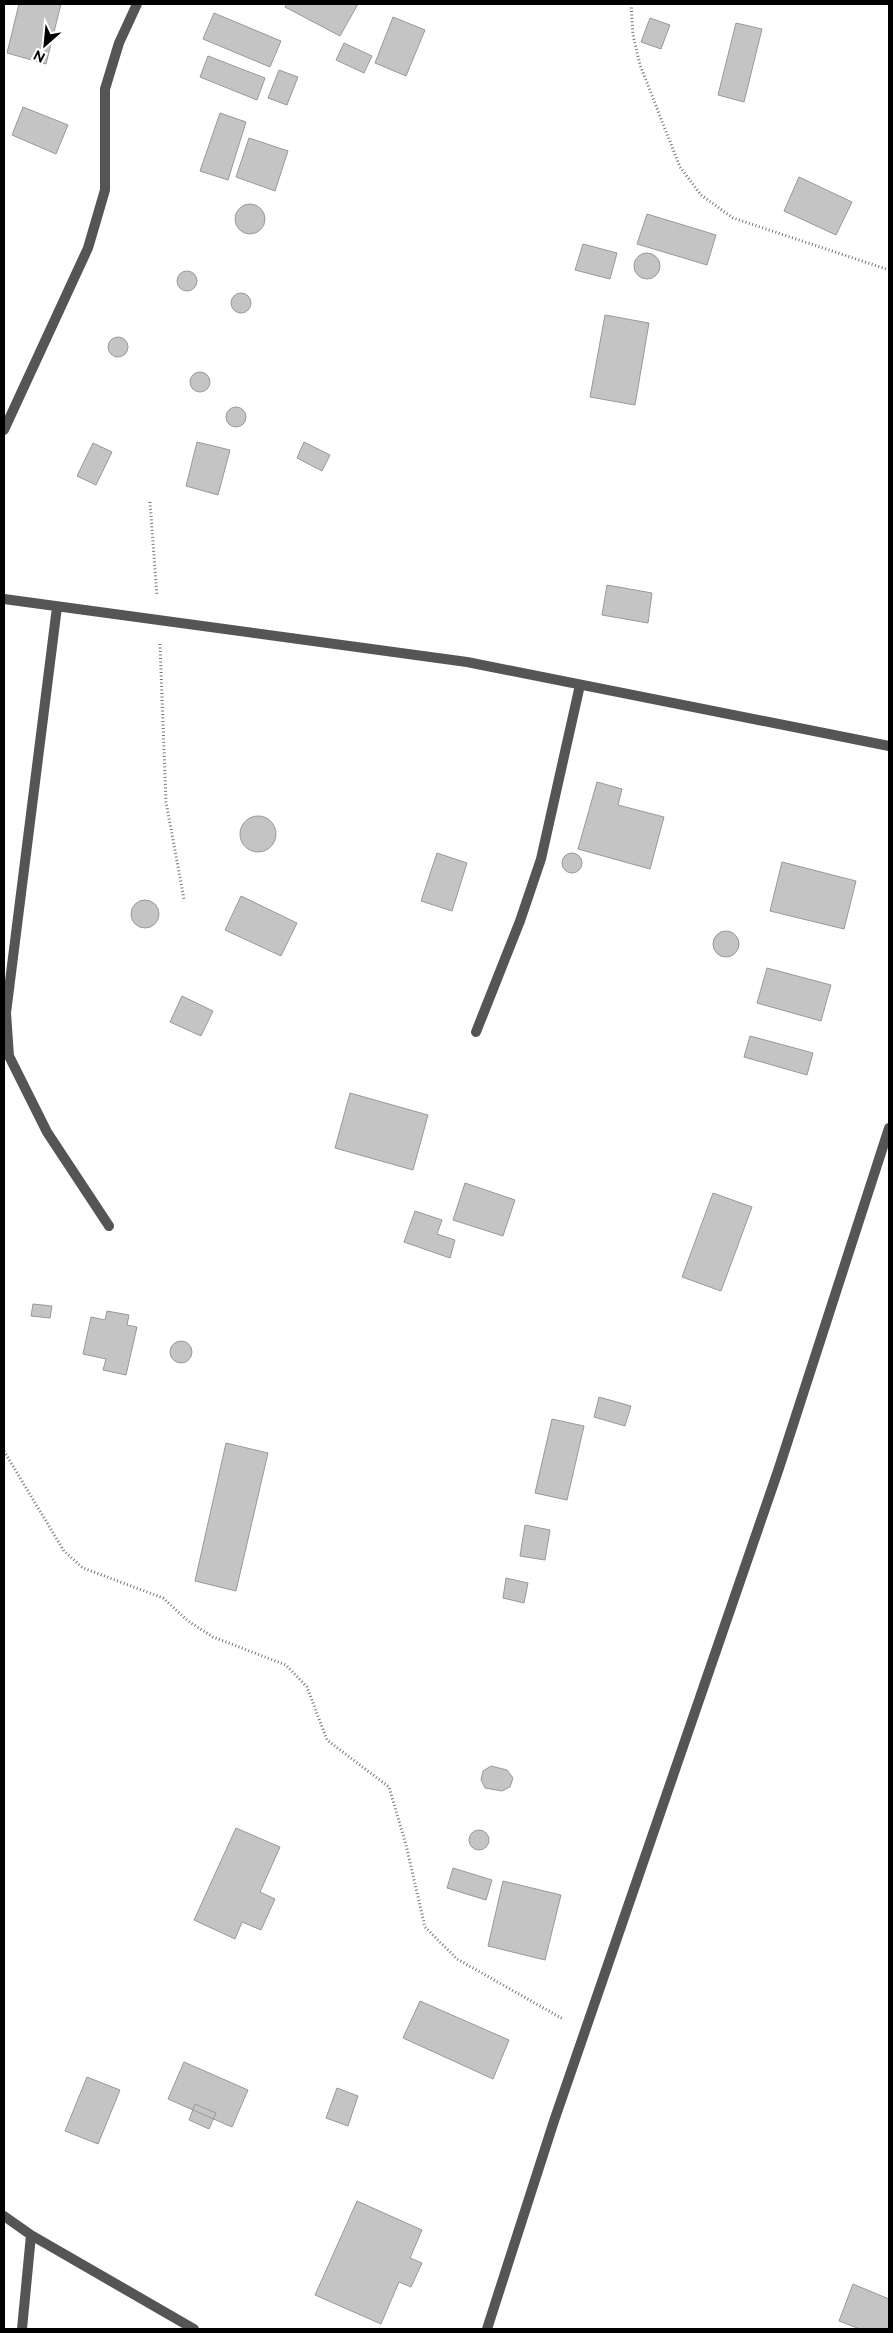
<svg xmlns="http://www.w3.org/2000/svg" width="893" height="2333" viewBox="0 0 893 2333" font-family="Raleway,sans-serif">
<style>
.building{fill:#c4c4c4;stroke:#999}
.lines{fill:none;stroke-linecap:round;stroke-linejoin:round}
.path{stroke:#777;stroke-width:3;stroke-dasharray:1 2.5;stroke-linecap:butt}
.minor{stroke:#555;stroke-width:10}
</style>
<rect width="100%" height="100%" fill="#fff"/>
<!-- building -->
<path class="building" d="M19,4H61L46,64L7,53Z
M286,4H358L340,36L285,7Z
M214,13L281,41L270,67L203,39Z
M393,17L425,30L406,76L375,63Z
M650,18L670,25L661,49L641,42Z
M736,23L762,29L744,102L718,95Z
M344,43L372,56L364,73L336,60Z
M208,56L265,78L257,100L200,77Z
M279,70L298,77L287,105L268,98Z
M23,107L68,125L56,154L12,135Z
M220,113L246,122L228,180L200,171Z
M249,138L288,151L275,191L236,177Z
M799,177L852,202L836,235L784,211Z
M235 219a15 15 0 1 1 30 0a15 15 0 1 1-30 0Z
M647,214L716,235L707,265L637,244Z
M583,244L617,253L610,279L575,270Z
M634 266a13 13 0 1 1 26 0a13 13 0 1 1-26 0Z
M177 281a10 10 0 1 1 20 0a10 10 0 1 1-20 0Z
M231 303a10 10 0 1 1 20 0a10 10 0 1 1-20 0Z
M605,315L649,323L635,405L590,397Z
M108 347a10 10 0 1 1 20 0a10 10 0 1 1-20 0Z
M190 382a10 10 0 1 1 20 0a10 10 0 1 1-20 0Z
M226 417a10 10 0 1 1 20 0a10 10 0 1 1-20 0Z
M197,442L230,450L218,495L186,486Z
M304,442L330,455L322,471L297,458Z
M93,443L112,452L96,485L77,476Z
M607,585L652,593L648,623L602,615Z
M597,782L622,789L618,805L664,817L650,869L578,849Z
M240 834a18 18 0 1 1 36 0a18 18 0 1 1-36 0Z
M437,853L467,863L452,911L421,901Z
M562 863a10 10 0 1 1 20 0a10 10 0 1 1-20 0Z
M782,862L856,881L844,929L770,911Z
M241,896L297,923L281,956L225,930Z
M131 914a14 14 0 1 1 28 0a14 14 0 1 1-28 0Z
M713 944a13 13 0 1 1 26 0a13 13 0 1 1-26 0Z
M767,968L831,985L821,1021L757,1003Z
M182,996L213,1011L201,1036L170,1022Z
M750,1036L813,1053L807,1075L744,1057Z
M350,1093L428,1115L413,1170L335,1148Z
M465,1183L515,1200L503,1236L453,1220Z
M713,1193L752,1207L721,1291L682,1277Z
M415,1211L442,1220L437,1234L455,1240L450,1258L404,1242Z
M33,1304L52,1306L50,1318L31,1316Z
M107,1311L129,1315L127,1325L137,1327L126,1375L103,1370L106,1359L83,1354L91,1317L105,1320Z
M170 1352a11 11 0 1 1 22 0a11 11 0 1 1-22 0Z
M599,1397L631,1406L625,1426L594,1417Z
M552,1419L584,1426L567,1500L535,1493Z
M226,1443L268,1453L236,1591L195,1581Z
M525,1525L550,1530L545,1560L520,1556Z
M506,1578L528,1583L524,1603L503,1598Z
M491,1766L507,1770L513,1778L510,1787L502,1791L485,1788L481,1780L483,1771Z
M236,1828L280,1847L260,1892L275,1899L261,1930L242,1922L235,1939L194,1920Z
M469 1840a10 10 0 1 1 20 0a10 10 0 1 1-20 0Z
M453,1868L492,1880L486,1900L447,1888Z
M503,1881L561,1895L545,1960L488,1946Z
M420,2001L509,2040L493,2079L403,2038Z
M184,2062L248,2090L232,2127L168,2099Z
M87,2077L120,2090L98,2144L65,2131Z
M337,2088L358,2096L348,2126L326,2118Z
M195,2104L216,2113L209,2129L189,2120Z
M357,2201L422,2230L410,2258L422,2263L411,2287L399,2282L381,2324L315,2295Z
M853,2284L889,2299V2329H860L839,2321Z"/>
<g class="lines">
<!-- path -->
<path class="path" d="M631,4L633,35L640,65L680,167L701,195L733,218L889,270
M150,502L157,596
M160,644L166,802L184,899
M4,1451L64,1551L83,1568L163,1598L188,1621L213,1637L286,1665L307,1687L327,1740L389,1787L406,1845L425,1927L457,1959L563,2019"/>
<!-- minor -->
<path class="minor" d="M4,430L88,248L105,190V89L119,43L137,4
M4,599L467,662L889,746
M57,607L6,1013L9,1056L47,1132L109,1226
M476,1032L520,921L541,859L580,685
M4,2216L31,2235L194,2329
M22,2329L31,2235
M487,2329L554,2121L779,1468L889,1128"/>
</g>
<!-- border -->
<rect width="893" height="2333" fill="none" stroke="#000000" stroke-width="10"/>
<!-- north arrow -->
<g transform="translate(45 45) rotate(207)" stroke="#ffffff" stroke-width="4" paint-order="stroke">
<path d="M0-4L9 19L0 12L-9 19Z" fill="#000000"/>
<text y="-8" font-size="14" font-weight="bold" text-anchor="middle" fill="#000000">N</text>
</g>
</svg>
